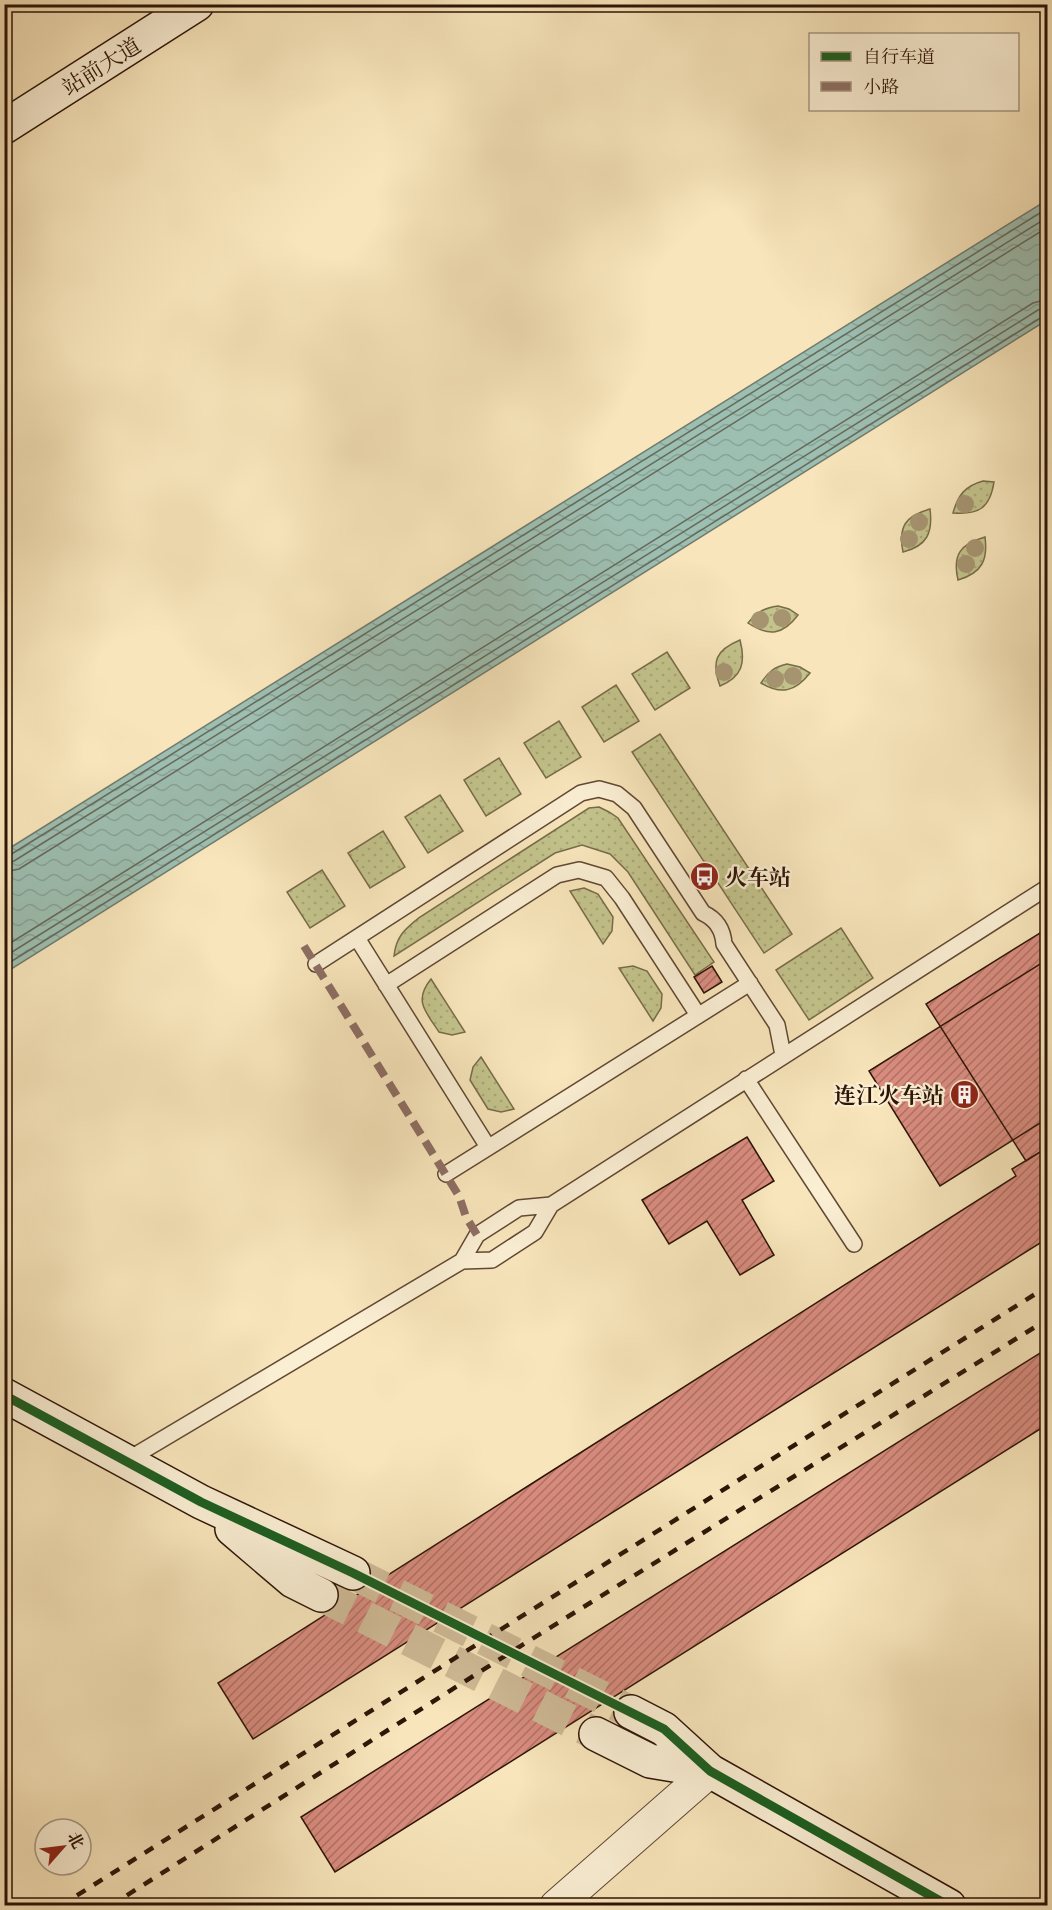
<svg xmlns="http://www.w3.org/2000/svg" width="1052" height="1910" viewBox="0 0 1052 1910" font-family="'Libre Bodoni','Noto Serif SC',serif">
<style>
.grass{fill:url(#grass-dots);stroke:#786c49;stroke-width:1.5}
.water{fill:url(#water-waves);stroke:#707b6d;stroke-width:1.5}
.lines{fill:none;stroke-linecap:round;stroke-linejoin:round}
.shore{stroke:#656a5c;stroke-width:1.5}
.building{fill:url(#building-hatch);stroke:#2d1406;stroke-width:1.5}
.secondary-tunnel{stroke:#cfbb97;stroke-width:33;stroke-dasharray:33 16;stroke-linecap:butt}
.lane-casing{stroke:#604833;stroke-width:18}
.street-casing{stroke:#604833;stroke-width:34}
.secondary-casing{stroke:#2d1406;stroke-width:36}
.lane{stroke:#faeed3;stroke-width:15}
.street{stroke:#faeed3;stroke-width:32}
.secondary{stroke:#faeed3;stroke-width:33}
.rail{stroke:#2d1406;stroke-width:4.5;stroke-dasharray:10 10;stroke-linecap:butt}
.quiet{stroke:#8d6e63;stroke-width:8;stroke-dasharray:15 8;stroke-linecap:butt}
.cycleway-casing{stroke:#faeed3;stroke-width:13}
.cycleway{stroke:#1b5e20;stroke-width:9}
.tree{fill:#a69471}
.labels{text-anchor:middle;stroke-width:4.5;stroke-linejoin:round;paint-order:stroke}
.street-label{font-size:22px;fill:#2d1406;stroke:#faeed3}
.poi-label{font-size:22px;font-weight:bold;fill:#2d1406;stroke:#faeed3;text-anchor:start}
</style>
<defs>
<pattern id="grass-dots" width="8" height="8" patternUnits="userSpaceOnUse" patternTransform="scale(1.5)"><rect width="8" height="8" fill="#c3c38c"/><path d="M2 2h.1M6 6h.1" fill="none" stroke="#a8a777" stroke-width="1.8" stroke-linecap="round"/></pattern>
<pattern id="water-waves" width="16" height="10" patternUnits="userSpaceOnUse" patternTransform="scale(1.5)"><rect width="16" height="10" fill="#9dbfb2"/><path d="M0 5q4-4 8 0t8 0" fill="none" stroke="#88a398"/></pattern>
<pattern id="building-hatch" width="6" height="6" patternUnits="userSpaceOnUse" patternTransform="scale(1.5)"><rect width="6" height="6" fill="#d98c7f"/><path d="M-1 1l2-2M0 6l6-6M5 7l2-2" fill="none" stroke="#b07166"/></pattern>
</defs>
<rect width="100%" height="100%" fill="#f8e5bb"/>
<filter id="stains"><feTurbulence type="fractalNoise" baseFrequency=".00333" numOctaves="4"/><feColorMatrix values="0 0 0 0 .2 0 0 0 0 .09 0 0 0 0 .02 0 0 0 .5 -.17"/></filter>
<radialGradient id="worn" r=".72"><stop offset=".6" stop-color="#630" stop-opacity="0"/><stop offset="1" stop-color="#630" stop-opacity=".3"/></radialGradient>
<!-- grass -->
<path class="grass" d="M983,481L994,482C990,508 979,515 953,513C958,495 965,486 983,481Z
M930,509C933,533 927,546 903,552C898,527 905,516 930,509Z
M985,537C988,560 982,573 958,580C952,554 961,544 985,537Z
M778,606L789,609L798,615C783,635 769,637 748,623C757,612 764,608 778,606Z
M740,640C746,663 742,677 720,686C711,661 716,650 740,640Z
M667,652L690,688L655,710L632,674Z
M787,664L800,667L810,673C795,692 781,695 761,683C768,672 774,667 787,664Z
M616,685L639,721L604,742L582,707Z
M559,721L581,757L546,778L524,743Z
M660,734L792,934L764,953L632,752Z
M499,758L521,794L486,816L464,780Z
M440,795L463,831L428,853L405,817Z
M599,807L609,812L618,818L714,962L695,975L628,872L610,854L582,845L555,853L394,956C396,936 405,929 420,917L589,808Z
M383,831L405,867L370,888L348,853Z
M322,870L345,906L310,928L287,892Z
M584,888L598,894L613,917L612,931L603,944L570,891Z
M841,928L873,978L809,1020L776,970Z
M633,966L647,971L662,994L661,1008L653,1021L619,968Z
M431,979L465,1032L452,1035L439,1032C426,1012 413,1001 431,979Z
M481,1057L514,1109L501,1112L488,1109L470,1080L473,1067Z"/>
<!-- water -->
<path class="water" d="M1047,200V320L5,973V851Z"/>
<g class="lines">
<!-- shore -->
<path class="shore" d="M4,856L10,855L1048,208
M4,863L14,861L1048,217
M4,872L19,869L1048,227
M4,947L1033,303L1048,299
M4,957L1038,310L1048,308
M4,966L1042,317L1048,316"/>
</g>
<!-- building -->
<path class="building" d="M1048,928V1147L1026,1161L926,1004Z
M1048,959V1118L940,1186L869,1071Z
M712,966L722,982L704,993L694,977Z
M747,1137L774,1181L742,1200L774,1255L740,1275L707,1221L669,1244L642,1200Z
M1048,1147V1238L253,1739L218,1683L1016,1176L1012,1169Z
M1048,1348V1424L335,1872L301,1817Z"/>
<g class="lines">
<!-- secondary-tunnel -->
<path class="secondary-tunnel" d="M353,1573L631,1712
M321,1595L596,1734"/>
<defs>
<path id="lane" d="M357,938L488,1147
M316,964L581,793L599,789L617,794L634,808L703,913C716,919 723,930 724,944L777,1025L783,1055
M386,985L557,875L579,870L606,878L622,898L698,1015
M746,1079L854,1244
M446,1174L750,983
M462,1261L477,1235L519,1208L551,1205
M124,1462L462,1261L492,1260L535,1232L551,1205L1048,887"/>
<path id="street" d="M556,1906L710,1771"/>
<path id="secondary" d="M4,127L197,4
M4,1395L201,1502L353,1573
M232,1529L293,1581L321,1595
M631,1712L664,1729L710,1771L949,1906
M596,1734L650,1761L710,1771"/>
</defs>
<!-- lane casing -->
<use href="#lane" class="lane-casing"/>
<!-- street casing -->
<use href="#street" class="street-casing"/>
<!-- secondary casing -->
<use href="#secondary" class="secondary-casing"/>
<!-- lane -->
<use href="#lane" class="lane"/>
<!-- street -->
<use href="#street" class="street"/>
<!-- secondary -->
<use href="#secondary" class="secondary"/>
<!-- rail -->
<path class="rail" d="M60,1906L1048,1286
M110,1906L527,1642L1048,1319"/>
<!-- quiet -->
<path class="quiet" d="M304,946L459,1196L466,1217L477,1235"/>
<defs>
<path id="cycleway" d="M4,1395L201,1502L353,1573L664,1729L710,1771L949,1906"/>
</defs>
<!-- cycleway casing -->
<use href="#cycleway" class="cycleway-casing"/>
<!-- cycleway -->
<use href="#cycleway" class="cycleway"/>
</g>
<!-- trees -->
<g class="tree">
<circle cx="965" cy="504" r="9"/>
<circle cx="919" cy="522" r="9"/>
<circle cx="909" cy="539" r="9"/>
<circle cx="975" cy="548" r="9"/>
<circle cx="966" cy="564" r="9"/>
<circle cx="782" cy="618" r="9"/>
<circle cx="760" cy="620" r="9"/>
<circle cx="724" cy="672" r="9"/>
<circle cx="793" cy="676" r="9"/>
<circle cx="775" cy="679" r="9"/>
</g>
<!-- icons -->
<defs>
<symbol id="bus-disc" viewBox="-11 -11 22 22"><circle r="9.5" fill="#8f2418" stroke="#faeed3"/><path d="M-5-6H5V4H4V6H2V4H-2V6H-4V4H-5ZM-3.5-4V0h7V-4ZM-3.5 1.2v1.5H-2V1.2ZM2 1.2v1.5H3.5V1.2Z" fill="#fff"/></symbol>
<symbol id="building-disc" viewBox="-11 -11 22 22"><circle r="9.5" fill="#8f2418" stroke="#faeed3"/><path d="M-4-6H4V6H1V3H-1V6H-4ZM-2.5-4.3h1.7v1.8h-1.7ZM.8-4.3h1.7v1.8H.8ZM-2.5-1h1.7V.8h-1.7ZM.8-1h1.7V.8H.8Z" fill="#fff"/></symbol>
</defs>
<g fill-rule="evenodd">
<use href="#bus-disc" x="688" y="860" width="33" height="33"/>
<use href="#building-disc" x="948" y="1078" width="33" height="33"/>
</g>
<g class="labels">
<!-- street labels -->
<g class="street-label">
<text transform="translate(101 66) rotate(-32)" y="8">站前大道</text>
</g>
<!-- poi labels -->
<g class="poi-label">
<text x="725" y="885">火车站</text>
<text x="944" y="1103" text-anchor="end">连江火车站</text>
</g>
</g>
<!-- margin -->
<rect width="1052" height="1910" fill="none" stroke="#f8e5bb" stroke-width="24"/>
<rect x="6" y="6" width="1040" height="1898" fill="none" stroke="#2d1406" stroke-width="3"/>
<rect x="12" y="12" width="1028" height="1886" fill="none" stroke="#2d1406" stroke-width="1.5"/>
<!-- legend -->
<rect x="809" y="33" width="210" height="78" fill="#faeed3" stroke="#a89781" stroke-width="1.5"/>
<rect x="821" y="52" width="30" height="9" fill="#1b5e20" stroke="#a89781" stroke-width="1.5"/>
<text x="863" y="63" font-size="18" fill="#2d1406">自行车道</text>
<rect x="821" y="82" width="30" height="9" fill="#8d6e63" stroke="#a89781" stroke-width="1.5"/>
<text x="863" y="93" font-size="18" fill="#2d1406">小路</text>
<!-- north arrow -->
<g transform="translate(63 1847) rotate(62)"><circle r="28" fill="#faeed3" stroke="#a89781" stroke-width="1.5"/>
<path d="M0-4.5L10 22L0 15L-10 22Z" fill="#8f2418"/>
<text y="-9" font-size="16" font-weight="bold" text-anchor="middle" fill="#2d1406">北</text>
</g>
<rect width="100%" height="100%" filter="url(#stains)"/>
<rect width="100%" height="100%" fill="url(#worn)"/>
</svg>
